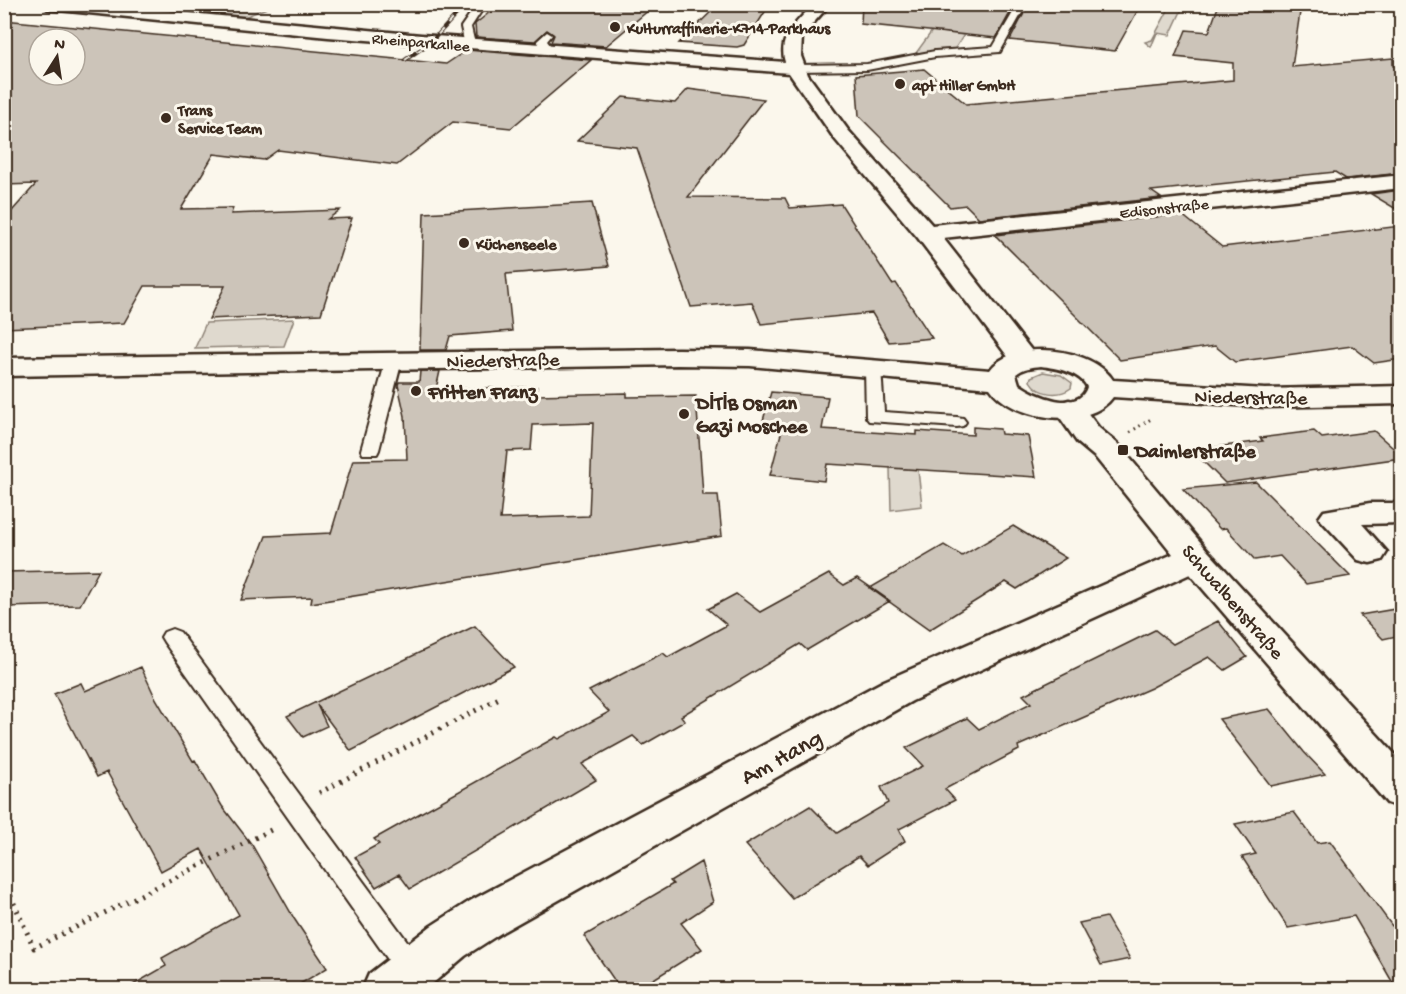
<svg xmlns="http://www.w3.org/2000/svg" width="1406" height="994" viewBox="0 0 1406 994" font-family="'Gochi Hand',sans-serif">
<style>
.green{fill:#dfd9ce;stroke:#8d8276;stroke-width:1.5}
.building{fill:#ccc4b9;stroke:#3b2a1e;stroke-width:1.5;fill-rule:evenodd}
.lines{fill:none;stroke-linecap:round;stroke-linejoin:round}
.service-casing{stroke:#3b2a1e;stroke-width:4}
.minor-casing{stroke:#3b2a1e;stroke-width:5}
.tertiary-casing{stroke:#3b2a1e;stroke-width:5}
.path-far1{stroke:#3b2a1e;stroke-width:3;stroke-dasharray:1.5 4;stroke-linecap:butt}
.path{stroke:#3b2a1e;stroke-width:5;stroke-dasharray:2 6;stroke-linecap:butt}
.service{fill:#fbf7ec;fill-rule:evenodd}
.minor{fill:#fbf7ec;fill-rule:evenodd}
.tertiary{fill:#fbf7ec;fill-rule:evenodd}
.rail-casing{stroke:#3b2a1e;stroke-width:4}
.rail{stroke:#fbf7ec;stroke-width:2;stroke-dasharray:7;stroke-linecap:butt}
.poi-dot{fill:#3b2a1e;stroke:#fbf7ec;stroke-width:2}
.labels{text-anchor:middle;stroke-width:6;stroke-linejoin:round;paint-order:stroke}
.far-poi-label{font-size:16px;font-weight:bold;fill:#3b2a1e;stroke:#fbf7ec;text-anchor:start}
.far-street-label{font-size:16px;fill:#3b2a1e;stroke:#fbf7ec}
.street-label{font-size:20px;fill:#3b2a1e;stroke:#fbf7ec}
.poi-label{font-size:20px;font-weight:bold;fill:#3b2a1e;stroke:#fbf7ec;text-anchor:start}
.near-street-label{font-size:24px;fill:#3b2a1e;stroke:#fbf7ec}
</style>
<rect width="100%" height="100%" fill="#fbf7ec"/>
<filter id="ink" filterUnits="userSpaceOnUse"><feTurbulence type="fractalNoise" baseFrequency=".0167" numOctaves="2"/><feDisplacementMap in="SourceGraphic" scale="12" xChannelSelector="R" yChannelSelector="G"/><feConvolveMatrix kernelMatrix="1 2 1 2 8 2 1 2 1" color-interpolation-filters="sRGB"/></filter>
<g filter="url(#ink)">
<!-- green -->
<path class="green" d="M186,5H188L182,8L215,11L230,5H274L242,18L170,11Z
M1171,5H1184L1170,35L1157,33L1151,47L1145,42L1152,40Z
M932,31L964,35L954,50L916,53Z
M294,319L284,346L195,348L206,323Z
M1043,372L1061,375L1072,383L1071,388C1059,397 1038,395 1030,381L1031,377Z
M890,468L918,470L922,506L891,510Z"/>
<!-- building -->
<path class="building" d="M500,4H656L606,46L551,42L554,35L547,30L535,41L476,37L475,24Z
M719,4H770L744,45L737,47L679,43Z
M862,4H1015L996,38L861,24Z
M1029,4H1136L1133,10H1138L1115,51L1010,40Z
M1219,4L1300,12L1292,67L1393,58V66L1401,65V173L1346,179L1335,172L1151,191L1161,198L979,218L966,205L950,207L859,116L856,75L924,69L966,104L1233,80V63L1175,57L1186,30L1209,32Z
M4,20L446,64L467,50L591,60L511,128L453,122L397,165L278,150L264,160L214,154L181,209L233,208L231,214L340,210L328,219L352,218L321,314L209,319L225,286H145L124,323L4,328V220L36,184L4,185ZM39,39H75V75H39Z
M688,89L764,99L688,197L785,198L790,208L841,204L892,284L896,283L932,338L889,342L872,313L761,324L752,302L691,307L637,148L577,141L623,97L675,103Z
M1401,190V212L1371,194Z
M592,203L609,266L506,274L512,331L450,336L446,350H420L424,213Z
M1181,214L1222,247L1401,226V359L1374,363L1352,346L1235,362L1215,346L1120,360L995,235Z
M420,371H440L436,389L537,387L536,395L627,393V397L696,396L703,495H718L722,536L311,603L312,597L241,600L266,536L331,533L353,460L407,459L405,416L398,385L399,382H419ZM593,423L589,516L500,519L507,451L531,450L533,425Z
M771,392L828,397L822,429L917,435V431L973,435V427L1000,429L1001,434L1028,436L1036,477L827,464L824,481L770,475L783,426L762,424Z
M1314,431L1322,438L1374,431L1401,455V458L1225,483L1192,450L1263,441L1260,438Z
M1256,482L1350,576L1306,584L1280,556L1255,560L1226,528L1220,529L1183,489Z
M1013,526L1066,558L1017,589L1006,582L929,630L870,588L944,545L962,556Z
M99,570L80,605L4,607V572Z
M829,574L844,585L857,578L890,601L807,650L800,644L681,716L685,721L643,745L633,736L582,764L596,780L410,889L399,874L376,887L355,857L379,844L374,839L556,737L559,739L609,712L589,691L663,653L668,657L727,625L708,609L736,594L760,612Z
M1401,608V635L1383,639L1360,615Z
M1218,621L1247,657L1225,670L1209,657L1151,688L1018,746L1019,750L945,789L955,800L899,829L905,841L868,865L859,856L792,898L745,845L810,806L837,833L888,803L881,787L923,766L906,748L967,718L979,729L1031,703L1023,695L1155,630L1173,644Z
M475,626L514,667L351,751L317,705L327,726L303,737L287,716Z
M141,667L155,697L193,761L195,760L222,806L252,845L295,920L327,968L290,990H124L166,966L162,958L239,915L201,849L161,871L107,772L97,777L54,694L81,683L85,691Z
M1269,709L1304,752L1325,774L1271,786L1219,719Z
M1294,812L1317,843L1330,841L1392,926L1401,924V990H1397L1354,916L1288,928L1242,857L1256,854L1235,824Z
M701,862L713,902L681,923L702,949L636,990H621L584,936L673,884L670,881Z
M1106,917L1130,959L1101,965L1079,923Z"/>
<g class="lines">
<defs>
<path id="service" d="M477,4H486L471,27L474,40L480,45L475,48L464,41L461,27Z
M1018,4H1027L1000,52L935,57L867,70L796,71L791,68L796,65L867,64L935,51L993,47Z
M547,32L552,35L547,41L554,50L549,53L545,52L537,41Z
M394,355L402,360L379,450L377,454H363L361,450L386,360Z
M873,363L881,368L884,412L957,417L963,418L966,422L963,426L957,427L869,421L866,417L865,368Z
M172,629L180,632L421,960L426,969L421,978L411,982L401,978L164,642L161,637L164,632Z"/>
<path id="minor" d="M41,4H95L421,35L785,62C777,37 798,21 814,4H830L802,36L801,56L808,75L848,130L932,225L1402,175V188L943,238L1039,360L1035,366L1025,368L1015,366L918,238L834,138L789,73L328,37L48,9Z
M1382,4H1402V11L1384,7Z
M1069,400L1080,403L1099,428L1118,444L1207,550L1402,762V808L1387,803L1190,574L912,701L504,931L465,956L425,990H362L369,974L431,926L470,901L884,681L1173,554L1096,458L1077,442L1054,409L1058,403Z
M1370,503H1402V523L1362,524L1387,552L1382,560L1370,563L1358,560L1319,518L1324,511Z"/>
<path id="tertiary" d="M678,349L750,350L990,370C1014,337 1093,348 1113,380L1265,389L1402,386V404L1265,407L1113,397C1089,431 1011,420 990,388L750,366L678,365L4,376V358ZM1041,366C1056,368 1080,372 1087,387C1079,414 1035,396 1019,384L1016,374C1024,368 1031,367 1041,366Z"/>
</defs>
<!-- service casing -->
<use href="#service" class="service-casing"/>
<!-- minor casing -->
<use href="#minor" class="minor-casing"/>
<!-- tertiary casing -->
<use href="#tertiary" class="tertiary-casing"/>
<!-- path-far1 -->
<path class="path-far1" d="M1130,432L1151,419"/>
<!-- path -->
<path class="path" d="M319,793L503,696
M4,881L34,948L273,829"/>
<!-- service -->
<use href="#service" class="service"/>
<!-- minor -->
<use href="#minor" class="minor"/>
<!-- tertiary -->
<use href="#tertiary" class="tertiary"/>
<defs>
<path id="rail" d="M405,60L431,42L466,4"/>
</defs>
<!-- rail casing -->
<use href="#rail" class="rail-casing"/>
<!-- rail -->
<use href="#rail" class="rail"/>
</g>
</g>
<!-- markers -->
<g class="poi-dot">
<circle cx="615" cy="27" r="6"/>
<circle cx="900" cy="84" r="6"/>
<circle cx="166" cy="118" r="6"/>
<circle cx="464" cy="243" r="6"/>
<circle cx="416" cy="391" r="6"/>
<circle cx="684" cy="414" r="6"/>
<rect x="1117" y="444" width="12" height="12" rx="3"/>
</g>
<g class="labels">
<!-- far-poi labels -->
<g class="far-poi-label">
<text x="627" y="33">Kulturraffinerie-K714-Parkhaus</text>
<text x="912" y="90">apt Hiller GmbH</text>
<text x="178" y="115">Trans<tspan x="178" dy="18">Service Team</tspan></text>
<text x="476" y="249">Küchenseele</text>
</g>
<!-- far-street labels -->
<g class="far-street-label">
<text transform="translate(421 41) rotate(5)" y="6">Rheinparkallee</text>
<text transform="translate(1164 207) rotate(-6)" y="6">Edisonstraße</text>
</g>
<!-- street labels -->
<g class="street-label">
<text transform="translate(503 359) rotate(-1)" y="7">Niederstraße</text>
<text transform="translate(1251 396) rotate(1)" y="7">Niederstraße</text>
<text transform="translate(1234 601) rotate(49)" y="7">Schwalbenstraße</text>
</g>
<!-- poi labels -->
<g class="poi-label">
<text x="428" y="398">Fritten Franz</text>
<text x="696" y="409">DİTİB Osman<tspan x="696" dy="23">Gazi Moschee</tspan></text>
<text x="1135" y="457">Daimlerstraße</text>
</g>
<!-- near-street labels -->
<g class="near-street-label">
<text transform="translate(781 756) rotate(-29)" y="8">Am Hang</text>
</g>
</g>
<!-- margin -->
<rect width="1406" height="994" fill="none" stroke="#fbf7ec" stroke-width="24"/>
<rect x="12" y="12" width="1382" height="970" fill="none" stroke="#3b2a1e" stroke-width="2" filter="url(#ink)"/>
<!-- north arrow -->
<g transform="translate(57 57) rotate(12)"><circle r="28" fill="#fbf7ec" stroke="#aea59a" stroke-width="1.5"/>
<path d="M0-4.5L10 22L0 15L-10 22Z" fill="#3b2a1e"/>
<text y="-9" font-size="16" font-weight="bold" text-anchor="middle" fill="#3b2a1e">N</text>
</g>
</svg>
